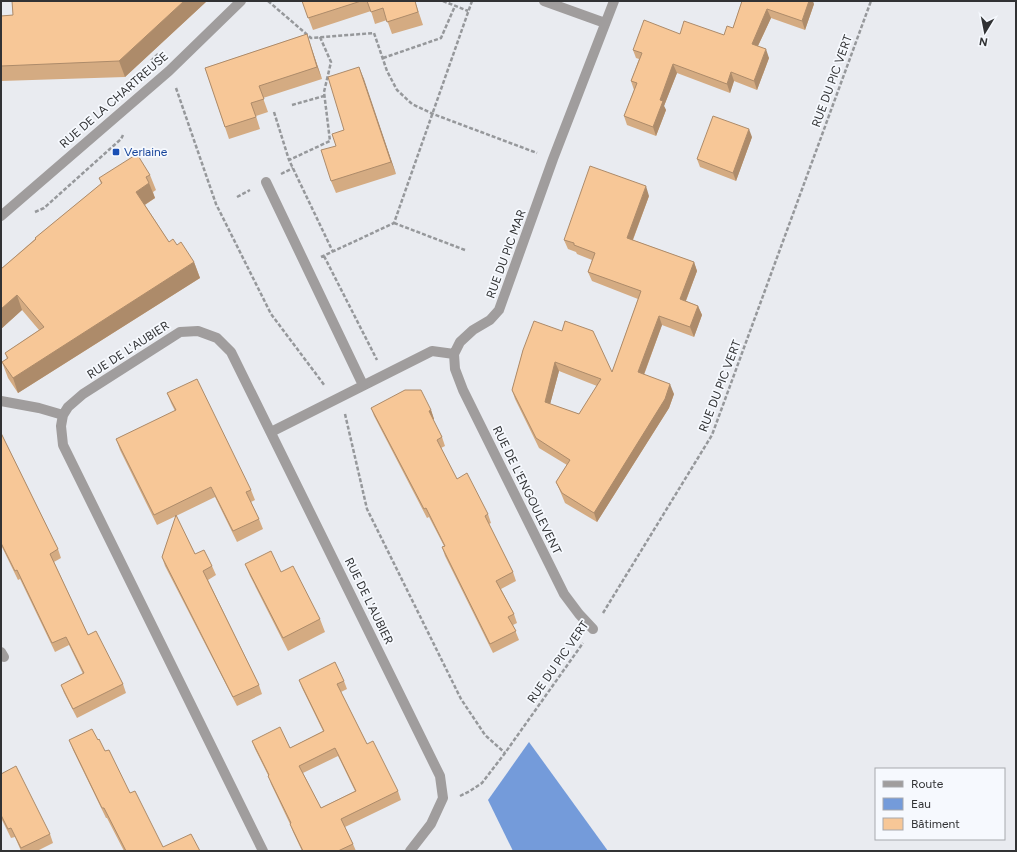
<svg xmlns="http://www.w3.org/2000/svg" width="1017" height="852" viewBox="0 0 1017 852" font-family="Figtree,sans-serif">
<style>
.water{fill:#749bda}
.lines{fill:none;stroke-linecap:round;stroke-linejoin:round}
.path{stroke:#96989b;stroke-width:2.5;stroke-dasharray:4 2;stroke-linecap:butt}
.minor{stroke:#a09d9d;stroke-width:10}
.wall{fill:#d4ab82;fill-rule:evenodd}
.shaded-wall{fill:#ad8b6a}
.building{fill:#f7c797;stroke:#ad8b6a;fill-rule:evenodd}
.transit-dot{fill:#1a4fb4;stroke:#f6f9fe;stroke-width:1.5}
.labels{text-anchor:middle;stroke-width:3.5;stroke-linejoin:round;paint-order:stroke}
.street-label{font-size:12px;fill:#313234;stroke:#f6f9fe}
.transit-label{font-size:12px;fill:#164399;stroke:#f6f9fe;text-anchor:start}
</style>
<rect width="100%" height="100%" fill="#e9ebf0"/>
<!-- water -->
<path class="water" d="M529,742L608,851H513L488,800Z"/>
<g class="lines">
<!-- path -->
<path class="path" d="M268,1L311,38L374,33L387,71L397,90L412,104L433,114L537,153
M443,1L468,11
M320,37L331,62L324,92L330,141L289,160L333,252
M383,58L441,38L455,6
M151,61L159,53
M176,88L216,204L271,314L325,386
M292,105L324,96
M274,112L289,160
M281,174L293,168
M237,197L250,190
M35,212L44,208L121,139L123,135
M394,223L465,250
M324,256L377,360
M321,257L394,223L472,1
M345,414L367,509L461,699L485,735L505,753
M603,613L712,435L871,1
M460,796L470,791L482,783L505,753L583,643"/>
<!-- minor -->
<path class="minor" d="M544,1L605,23
M266,182L363,385
M1,216L169,71L241,1
M454,354L455,369L463,390L564,594L579,614L593,629
M1,401L39,408L63,415
M271,432L432,351L454,354L460,342L473,330L490,320L499,310L553,159L614,1
M1,652L4,657
M263,851L63,445L61,426L63,415L68,407L83,394L180,332L198,331L217,338L231,352L440,776L443,798L431,824L410,851"/>
</g>
<!-- wall -->
<path class="wall" d="M12,1H207L125,77L1,81V16L13,15Z
M302,1H415L423,25L392,34L387,20L375,24L371,11L313,30Z
M742,1L814,4L805,30L771,18L758,46L769,58L757,90L734,81L730,93L677,73L664,106L666,110L656,136L627,125L624,116L634,90L631,81L639,59L636,58L633,50L680,34L724,35L733,28Z
M307,34L322,79L263,98L268,112L256,116L260,129L229,139L205,68Z
M359,67L396,174L336,193L331,181L336,146L344,130Z
M752,137L736,181L700,167L697,159Z
M150,175L156,190L153,192L155,198L145,205L169,242L177,245L194,262L200,278L18,393L8,378L2,362L7,359L5,353L39,330L22,310L1,329V269L35,239V238L101,184L99,178Z
M649,196L633,240L694,262L697,271L686,301L698,306L702,315L694,337L662,325L644,375L674,394L669,408L597,522L565,503L560,491L556,482L567,465L539,448L515,399L512,390L523,350L612,372L638,299L592,281L588,272L592,260L577,254L576,252L568,249L564,240ZM559,371L597,386L579,414L550,404Z
M167,393L251,490L255,500L251,502L259,519L263,529L237,542L215,497L176,516L195,554L212,566L216,575L208,580L259,685L262,694L237,706L165,566L162,557L176,516L157,525L120,450L116,439L175,411L171,403Z
M371,408L431,410L434,419H433L442,437L445,446L441,448L457,479L488,514L491,523L489,524L513,572L516,581L501,589L514,614L517,623L513,625L519,640L493,653L445,556L442,547L444,546L429,517L427,518L374,416Z
M1,433L58,549L61,558L54,562L88,635L123,684L126,693L77,718L64,693L61,685L83,674L69,645L55,652L20,579L18,580L1,545Z
M245,564L281,572L320,619L325,632L288,651L250,576Z
M299,680L344,681L347,689L341,692L367,744L398,791L401,800L345,827L353,844L356,851H302L293,832L290,824L271,784L268,775L255,749L252,741L290,748L323,731L302,688ZM338,756L355,791L321,808L303,773Z
M69,740H98L163,847L200,851H124L107,818H106L73,750Z
M1,774L50,834L53,843L37,851H21L15,837L11,838L1,818Z"/>
<!-- shaded-wall -->
<path class="shaded-wall" d="M184,1H207L125,77L119,61Z
M809,1H813L814,4L805,30L802,21Z
M767,9L771,18L755,52L752,44Z
M307,34L311,47L322,79L317,67Z
M766,49L769,58L757,90L754,81Z
M673,64L677,73L664,106L666,110L656,136L653,127L660,100Z
M359,67L364,79L396,174L391,162Z
M731,72L734,81L730,93L727,84Z
M749,129L752,137L736,181L733,173Z
M149,183L155,198L141,207L136,192Z
M646,186L649,196L630,247L627,238Z
M194,262L200,278L18,393L13,378Z
M694,262L697,271L683,308L680,299Z
M17,295L22,310L1,329V309Z
M698,306L702,315L694,337L690,327Z
M659,316L662,325L641,382L638,372Z
M555,362L559,371L548,412L545,402Z
M670,384L674,394L669,408L597,522L594,513Z
M431,410L434,419L432,420L429,411Z"/>
<!-- building -->
<path class="building" d="M12,1H184L119,61L1,66V16L13,15Z
M302,1H361L308,18Z
M367,1H415L418,12L387,22L383,8L371,12Z
M742,1H809L802,21L767,9L752,44L766,49L754,81L731,72L727,84L673,64L660,100L663,101L653,127L624,116L637,83L631,81L642,53L633,50L644,20L680,34L684,21L724,35L727,26L733,28Z
M307,34L317,67L259,86L264,99L251,103L256,117L225,127L205,68Z
M359,67L391,162L331,181L321,150L336,146L332,134L344,130L328,77Z
M713,116L749,129L733,173L697,159Z
M137,154L150,175L146,177L149,183L136,192L169,242L173,239L177,245L181,242L194,262L13,378L2,362L8,358L5,353L44,327L17,295L1,309V269L36,239L35,238L102,183L99,178Z
M590,166L646,186L627,238L694,262L680,299L698,306L690,327L659,316L638,372L670,384L665,399L594,513L562,493L556,482L570,460L536,438L512,390L523,350L534,321L562,331L565,321L593,331L612,372L641,291L588,272L595,253L574,245V243L564,240ZM555,362L601,379L579,414L545,402Z
M197,379L251,490L246,492L259,519L233,531L211,487L154,515L116,439L176,410L167,393Z
M405,390H421L431,410L429,411L442,437L437,440L457,479L467,473L488,514L485,516L513,572L496,581L514,614L508,617L516,631L490,644L442,547L445,546L426,508L424,509L371,408Z
M1,433L58,549L50,554L88,635L96,631L123,684L73,709L61,685L84,673L66,637L52,643L17,570L15,571L1,543V508H2L1,507Z
M176,515L195,554L204,550L212,566L203,571L259,685L233,697L162,557Z
M271,551L281,572L293,566L320,619L283,638L245,564Z
M335,662L344,681L337,684L367,744L373,741L398,791L341,819L353,844L338,851H303L290,824L291,823L268,776L269,775L252,741L280,727L290,748L324,731L299,680ZM335,748L356,791L321,808L299,766Z
M92,729L98,740L99,739L105,751L109,750L130,793L135,791L163,847L191,834L200,851H126L104,808H102L69,740Z
M16,766L50,834L21,848L11,828L8,829L1,815V774Z"/>
<!-- markers -->
<rect class="transit-dot" x="112" y="148" width="8" height="8" rx="2"/>
<g class="labels">
<!-- street labels -->
<g class="street-label">
<text transform="translate(832 81) rotate(-70)" y="4">RUE DU PIC VERT</text>
<text transform="translate(114 100) rotate(-41)" y="4">RUE DE LA CHARTREUSE</text>
<text transform="translate(506 254) rotate(-70)" y="4">RUE DU PIC MAR</text>
<text transform="translate(128 350) rotate(-33)" y="4">RUE DE L'AUBIER</text>
<text transform="translate(720 386) rotate(-69)" y="4">RUE DU PIC VERT</text>
<text transform="translate(527 490) rotate(64)" y="4">RUE DE L'ENGOULEVENT</text>
<text transform="translate(369 601) rotate(64)" y="4">RUE DE L'AUBIER</text>
<text transform="translate(558 662) rotate(-55)" y="4">RUE DU PIC VERT</text>
</g>
<!-- transit labels -->
<g class="transit-label">
<text x="124" y="156">Verlaine</text>
</g>
</g>
<!-- border -->
<rect width="1017" height="852" fill="none" stroke="#313234" stroke-width="4"/>
<!-- legend -->
<rect x="875" y="768" width="130" height="72" fill="#f6f9fe" stroke="#a7a9ad"/>
<rect x="883" y="781" width="20" height="6" fill="#a09d9d" stroke="#a7a9ad"/>
<text x="911" y="788" font-size="12" fill="#313234">Route</text>
<rect x="883" y="798" width="20" height="12" fill="#749bda" stroke="#a7a9ad"/>
<text x="911" y="808" font-size="12" fill="#313234">Eau</text>
<rect x="883" y="818" width="20" height="12" fill="#f7c797" stroke="#a7a9ad"/>
<text x="911" y="828" font-size="12" fill="#313234">Bâtiment</text>
<!-- north arrow -->
<g transform="translate(985 32) rotate(190)" stroke="#f6f9fe" stroke-width="3" paint-order="stroke">
<path d="M0-3L7 15L0 10L-7 15Z" fill="#313234"/>
<text y="-6" font-size="11" font-weight="bold" text-anchor="middle" fill="#313234">N</text>
</g>
</svg>
